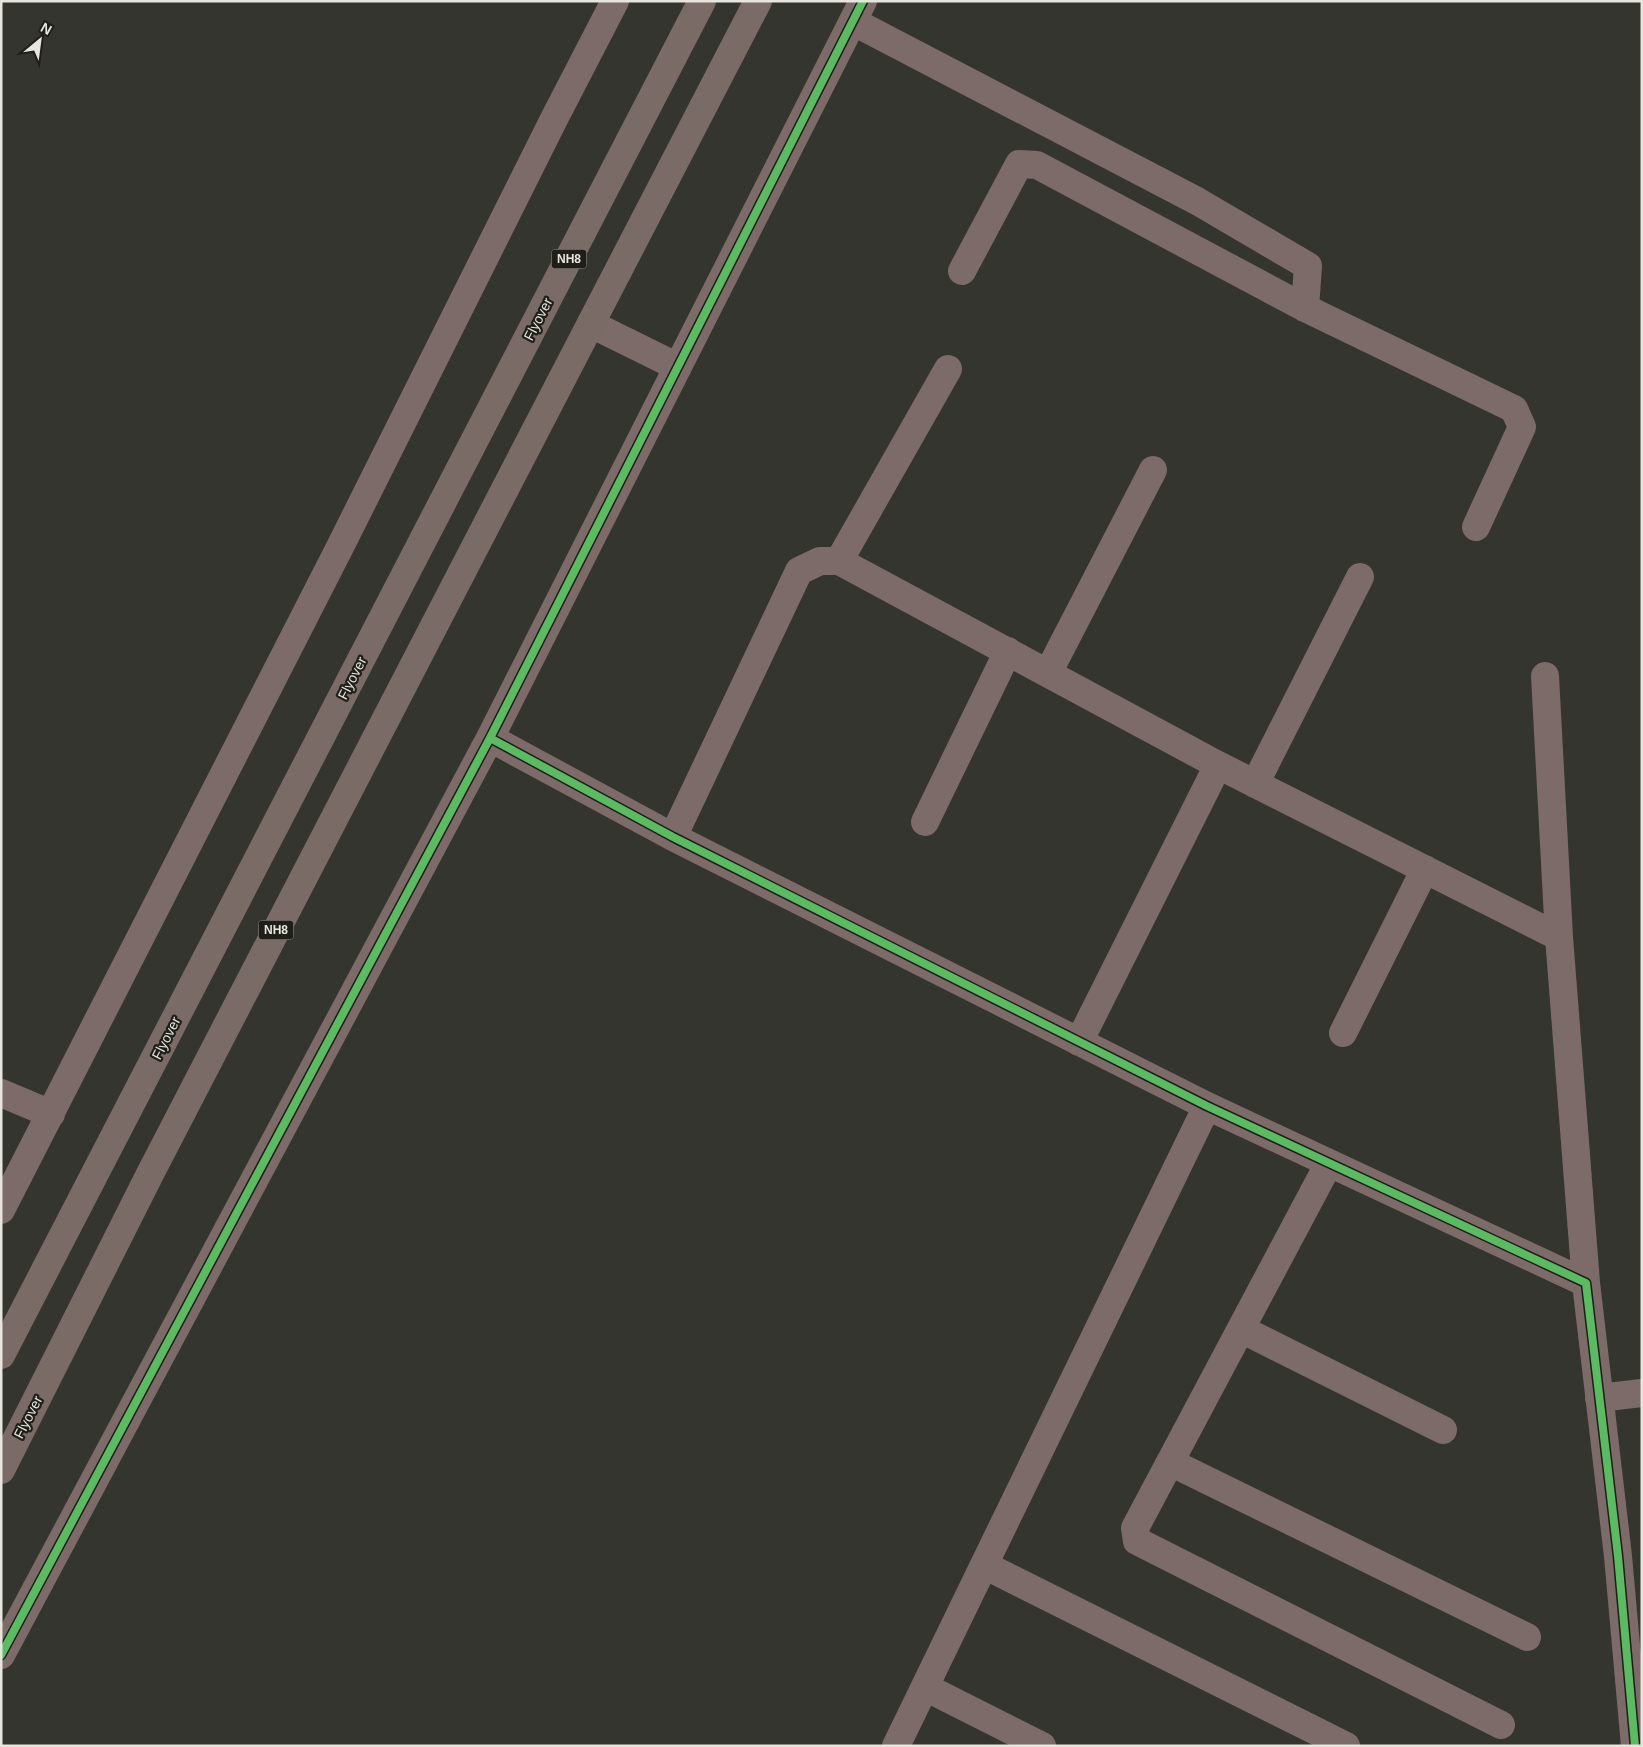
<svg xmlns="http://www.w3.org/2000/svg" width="1643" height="1747" viewBox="0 0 1643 1747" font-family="Arial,sans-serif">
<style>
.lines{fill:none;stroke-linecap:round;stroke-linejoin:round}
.minor{stroke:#7c6b68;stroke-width:28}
.major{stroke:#7b6b66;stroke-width:28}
.cycleway-casing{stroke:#1f1e19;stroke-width:11}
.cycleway{stroke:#5cba63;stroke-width:8}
.labels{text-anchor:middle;stroke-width:4.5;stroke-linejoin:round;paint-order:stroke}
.shield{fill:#1f1e19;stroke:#aaa9a3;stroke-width:1}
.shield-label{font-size:12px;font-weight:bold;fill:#e6e5de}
.street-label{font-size:14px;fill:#e6e5de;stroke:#1f1e19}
</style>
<rect width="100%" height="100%" fill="#35352f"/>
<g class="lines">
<!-- minor -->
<path class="minor" d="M854,22L1197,201L1308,266L1305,308
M962,271L1019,164L1037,165L1305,308L1514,409L1522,427L1476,527
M591,324L678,367
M839,561L948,369
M1048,673L1153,470
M1545,676L1559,937
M490,738L673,837L1207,1106L1586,1283L1618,1556L1635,1746
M1255,784L1360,577
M925,822L1008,651
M673,837L799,571L820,561H839L1218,765L1559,937L1586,1283
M1343,1033L1425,869
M1079,1042L1218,765
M1,1093L51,1114
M1329,1163L1135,1528L1137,1541L1501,1725
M1,1210L340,547L554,119L615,1
M1241,1329L1443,1430
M1599,1398L1642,1393
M1170,1462L1527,1637
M984,1565L1346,1746
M1,1655L490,738L863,1
M925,1687L1042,1746
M896,1746L1207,1106"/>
<!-- major -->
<path class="major" d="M1,1355L702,1
M1,1470L151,1172L758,1"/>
<defs>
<path id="cycleway" d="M490,738L673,837L1207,1106L1586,1283L1618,1556L1635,1746
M1,1655L490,738L863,1"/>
</defs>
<!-- cycleway casing -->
<use href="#cycleway" class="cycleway-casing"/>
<!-- cycleway -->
<use href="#cycleway" class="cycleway"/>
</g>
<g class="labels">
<!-- shield labels -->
<g class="shield">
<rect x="551.5" y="249.5" width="35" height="19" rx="4"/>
<rect x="258.5" y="920.5" width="35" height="19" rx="4"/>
</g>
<g class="shield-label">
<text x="569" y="263">NH8</text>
<text x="276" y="934">NH8</text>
</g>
<!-- street labels -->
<g class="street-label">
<text transform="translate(538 319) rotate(-63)" y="5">Flyover</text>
<text transform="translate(352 678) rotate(-63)" y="5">Flyover</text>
<text transform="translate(166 1038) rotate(-63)" y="5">Flyover</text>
<text transform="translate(28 1417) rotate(-63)" y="5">Flyover</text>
</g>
</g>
<!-- border -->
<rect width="1643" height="1747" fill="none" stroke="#e6e5de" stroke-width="5"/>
<!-- north arrow -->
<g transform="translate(40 40) rotate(29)" stroke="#1f1e19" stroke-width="4" paint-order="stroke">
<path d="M0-4L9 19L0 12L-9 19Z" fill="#e6e5de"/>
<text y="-8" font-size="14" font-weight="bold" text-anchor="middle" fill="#e6e5de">N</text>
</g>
</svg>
